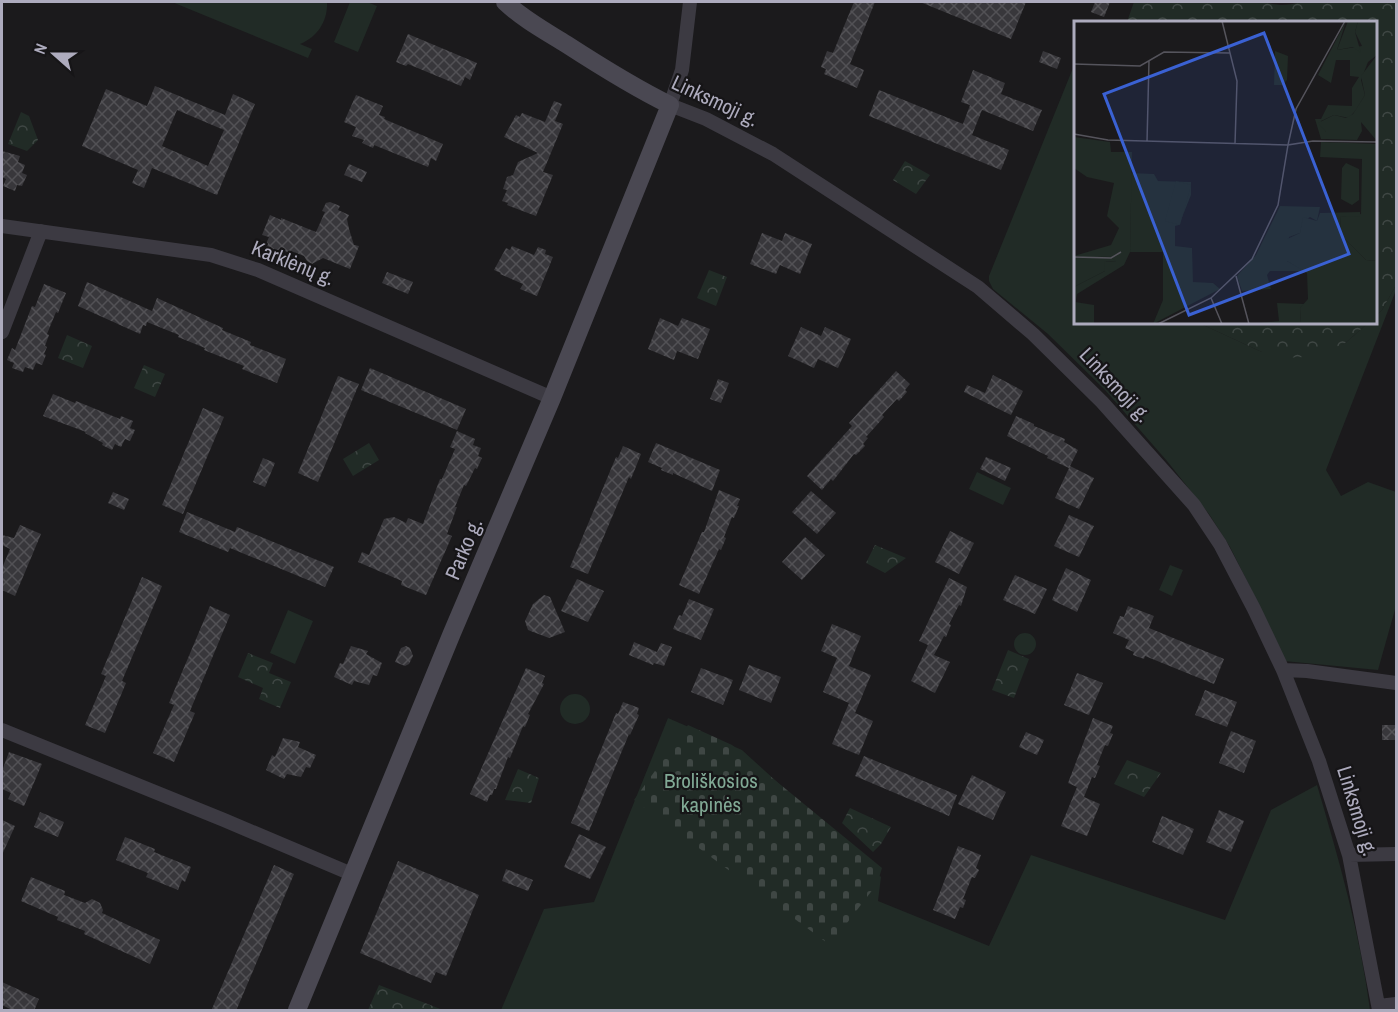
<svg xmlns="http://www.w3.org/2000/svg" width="1398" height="1012" viewBox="0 0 1398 1012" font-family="'Archivo Narrow',sans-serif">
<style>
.green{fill:#212b26}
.forest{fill:url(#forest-crowns)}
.cemetery{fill:url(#cemetery-stones)}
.building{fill:url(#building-cross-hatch);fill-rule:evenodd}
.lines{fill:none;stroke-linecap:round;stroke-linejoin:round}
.street{stroke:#3c3a42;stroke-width:14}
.secondary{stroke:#4a4852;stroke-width:18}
.labels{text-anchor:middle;stroke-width:4.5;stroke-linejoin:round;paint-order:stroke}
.street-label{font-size:21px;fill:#adabbd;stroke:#161517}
.park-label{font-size:21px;fill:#81a995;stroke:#161517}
.inset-road{fill:none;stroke:#55545c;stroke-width:1.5}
.view{fill:#3a61d3;fill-opacity:0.15;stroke:#3a61d3;stroke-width:3}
.inset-edge{fill:none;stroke:#adabbd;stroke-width:3}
</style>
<defs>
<pattern id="forest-crowns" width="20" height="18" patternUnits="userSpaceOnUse" patternTransform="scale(1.5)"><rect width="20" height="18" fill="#212b26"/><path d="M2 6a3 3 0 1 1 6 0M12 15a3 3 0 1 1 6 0" fill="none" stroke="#3f4744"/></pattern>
<pattern id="cemetery-stones" width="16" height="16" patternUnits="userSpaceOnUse" patternTransform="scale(1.5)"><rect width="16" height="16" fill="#212b26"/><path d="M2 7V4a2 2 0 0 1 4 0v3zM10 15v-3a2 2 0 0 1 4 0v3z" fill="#3f4744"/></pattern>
<pattern id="building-cross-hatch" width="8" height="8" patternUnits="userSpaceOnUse" patternTransform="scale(1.5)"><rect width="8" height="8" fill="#38373b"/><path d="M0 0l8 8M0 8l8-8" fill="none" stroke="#525155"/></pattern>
</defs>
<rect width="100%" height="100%" fill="#1b1a1c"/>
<!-- green -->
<path class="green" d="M172,2H327C328,20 318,37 300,44L312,49L308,58Z
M350,2H367L377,6L358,52L334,42Z
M1075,63L1076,322L1199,323L1262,352L1344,344L1368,323L1376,322V316L1382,310L1396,285V290L1326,470L1341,496L1368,482L1396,492V606L1378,670L1284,661L1254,595L1230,547L1209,514L1167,461L1105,390L1048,334L993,289L989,281V276Z
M977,472L1011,488L1003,505L969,489Z
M1170,565L1183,570L1172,596L1159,590Z
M288,610L313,621L295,664L270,653Z
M1014 644a11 11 0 1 1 22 0a11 11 0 1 1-22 0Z
M560 709a15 15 0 1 1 30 0a15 15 0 1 1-30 0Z
M668,718L742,750L881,877L878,901L989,946L1031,855L1225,920L1271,810L1317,785C1339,860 1360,933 1370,1010H501L544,909L594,902Z"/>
<!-- forest -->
<path class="forest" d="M1134,2H1264C1278,6 1287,6 1301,2H1396V285L1382,310L1376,316V22H1127Z
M21,112L29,116L38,140L27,151L8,144Z
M905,161L930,175L916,194L893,180Z
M709,270L727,277L716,306L697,298Z
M1199,323H1368L1344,344L1305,357L1282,358L1262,352Z
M67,335L92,346L83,368L58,358Z
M144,365L165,374L155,397L134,388Z
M369,443L379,460L353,476L343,459Z
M875,545L906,558L885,573L866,563Z
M1008,650L1029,659L1014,698L992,690Z
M248,653L273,663L269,673L291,682L280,708L259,699L263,688L238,677Z
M1127,760L1161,773L1144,797L1114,784Z
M518,769L539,778L531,803L505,800Z
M850,808L891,827L881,844L873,852L842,823Z
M379,985L443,1010H368Z"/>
<!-- cemetery -->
<path class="cemetery" d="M688,725L732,745L882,868L877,884L830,945L634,800Z"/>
<!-- building -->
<path class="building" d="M854,2H875L850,64L864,70L857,88L824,74L826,69L821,67L827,51L833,53Z
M920,2H1026L1011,39Z
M1095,2H1110L1104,17L1091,12Z
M408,34L477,63L470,80L465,77L461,86L408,64L406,66L396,62Z
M1043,51L1061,58L1057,69L1039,62Z
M973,70L1005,83L1001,94L1042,110L1033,131L982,110L972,135L1009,150L1001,170L869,116L879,90L963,124L970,105L961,102Z
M155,86L225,115L233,94L255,104L217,195L152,168L144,188L132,183L138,170L82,146L106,89L147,106ZM177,110L224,130L208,166L162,146Z
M356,95L383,106L379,115L385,117L384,119L443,144L436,161L431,158L428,167L374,145L373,148L362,143L364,140L352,136L356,127L344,122Z
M554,101L562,104L555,121L563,124L543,172L553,175L536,216L507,205L508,203L502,201L507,190L503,189L507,177L513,175L518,162L538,153L504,137L516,115L520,117L522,113L545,122Z
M2,151L20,156L18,162L25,165L22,173L27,175L22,186L17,185L15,191L3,186L6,179L2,177Z
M349,164L367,172L362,182L344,175Z
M330,202L340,206L338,210L349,215L347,219L349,229L354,245L359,246L350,269L323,258L312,264L307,261L304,256L291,251L290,253L279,249L278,251L265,246L269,237L262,235L270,215L281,220V218L316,232L325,212L322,211L326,203Z
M762,233L782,241L785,233L812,244L800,274L780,265L776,274L750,264Z
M512,246L534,255L538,247L546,250L545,254L553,257L537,296L520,289L523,284L500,274L501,273L494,270L506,248L510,250Z
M387,272L413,282L408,294L382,283Z
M87,282L152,311L157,298L223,328L222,330L251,342L250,345L286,359L277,383L242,369L244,366L204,350L205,348L178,337L179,335L147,322L146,326L143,325L140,334L78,306Z
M44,284L66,293L58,313L56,312L47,334L49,335L45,346L47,347L44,354L46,355L42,365L36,363L33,370L25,367L23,372L12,368L14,363L7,360L12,348L15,350L32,306L35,307Z
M660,318L678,326L682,318L710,329L698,359L677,351L674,360L648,349Z
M801,327L821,336L825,327L851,339L838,368L818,359L814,368L788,356Z
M370,368L466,409L457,430L361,390Z
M896,371L910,384L905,390L907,392L899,401L897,399L882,415L884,417L866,437L868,438L863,444L865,446L856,455L854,454L833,481L831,479L822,490L807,476L852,426L849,423Z
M993,375L1023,391L1011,415L964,392L967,385L985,393Z
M338,376L359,384L318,482L298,473Z
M718,379L729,383L721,403L710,399Z
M53,394L75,403L76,401L120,419L121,416L133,421L130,428L135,430L130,441L125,439L121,447L115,444L112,450L102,445L103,443L85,433L86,432L43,416Z
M203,408L224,417L183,514L162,505Z
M1016,416L1034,424V426L1065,439L1064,442L1078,450L1070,466L1094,478L1079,509L1055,498L1069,468L1047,458L1048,456L1007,436Z
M457,431L475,439L473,445L481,448L478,456L482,458L477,469L475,468L466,486L464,485L455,507H457L447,534L452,536L426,595L401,585L402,581L358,562L362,552L369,555L384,519L394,517L406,523L408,518L423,524L440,479H442L455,449L450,447Z
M656,443L720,470L712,491L673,473V475L661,470L662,468L648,462Z
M623,446L641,454L631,479L629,477L588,574L570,567L616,457L618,458Z
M986,457L1011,468L1005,481L980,469Z
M263,458L275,463L265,487L253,482Z
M719,490L740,499L737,506H739L734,518L732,517L724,537L726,538L721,550L719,549L699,594L679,585L702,532H704Z
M811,491L836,513L817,534L792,512Z
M113,492L129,499L124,510L108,503Z
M187,512L235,532L237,527L334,567L325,587L230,548L228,552L179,532Z
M1069,515L1094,526L1079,557L1054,546Z
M20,525L41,534L15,596L2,590V568L10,549L2,545V535L14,538Z
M950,531L974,543L959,574L935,562Z
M805,537L825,555L802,580L782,562Z
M1066,568L1091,580L1077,612L1052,600Z
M1015,575L1047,589L1035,614L1003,600Z
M142,577L162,586L122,681L126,683L105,733L85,725L106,676L101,674Z
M949,578L967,587L961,606L959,605L949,624L951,625L946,637L944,636L934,655L950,662L935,693L911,681L928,645L919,641Z
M577,579L604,591L588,622L561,611Z
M544,595L550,597L565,632L549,638L528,630L525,621L533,604Z
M689,599L714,609L701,640L673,629L679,615L682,616Z
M210,606L230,615L190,711L195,713L174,762L153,753L174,705L169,703Z
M1128,606L1154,616L1149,628L1224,659L1214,684L1145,656L1144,659L1133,655L1134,652L1125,648L1129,640L1113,633L1120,616L1124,617Z
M832,624L861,636L849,666L871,675L855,713L873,721L859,755L832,744L849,703L823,692L837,658L821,651Z
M634,642L657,652L661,643L672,647L664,666L654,663L653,665L629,655Z
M351,646L368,651L366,654L382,663L377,676L373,675L369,685L354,681L352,685L334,677L340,663L343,664Z
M406,646L410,648L413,656L409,664L405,666L395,662L401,648Z
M749,665L781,677L771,703L739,690Z
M526,668L545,676L542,683L544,684L528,714L530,715L525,727L523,726L510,758L508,757L496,789H494L492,795H490L487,802L470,794Z
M701,668L733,680L723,705L691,692Z
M1077,673L1103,683L1089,715L1064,705Z
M1205,690L1237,702L1227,727L1195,715Z
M623,702L639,708L637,714L639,715L630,735L629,734L589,831L571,823L616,713L618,714Z
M1093,718L1113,726L1110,733L1113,734L1108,746L1105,745L1097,765L1100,766L1095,778L1092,777L1084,797L1100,804L1087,836L1061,826L1077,787L1068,783Z
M1382,725H1396V740H1382Z
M1231,731L1256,741L1244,773L1219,763Z
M1026,732L1044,740L1037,755L1019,747Z
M283,738L300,742L298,747L316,755L310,768L306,767L301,777L287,774L284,779L266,770L272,755L275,757Z
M9,752L42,764L24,806L8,799L11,793L2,789V771Z
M864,756L957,795L949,816L855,776Z
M972,775L1006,792L993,820L958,804Z
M1219,810L1244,821L1231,852L1206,842Z
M40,812L64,822L58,837L34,827Z
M1162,816L1194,829L1183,855L1152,842Z
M2,820L15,826L2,855Z
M579,834L606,847L590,879L564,867Z
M125,837L155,849L154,852L191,867L185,882L182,880L178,890L146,877L148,873L116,860Z
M958,846L981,855L976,868L979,870L975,878L972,877L963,899L966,900L963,908L960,907L955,919L933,910Z
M398,861L479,895L446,976L436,972L431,983L360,953Z
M274,865L294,874L236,1011H211Z
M506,869L533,880L528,891L502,881Z
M31,877L65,891L64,895L85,903L92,899L100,903L103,910L102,913L160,940L150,964L84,934L85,931L57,920L58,917L21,901Z
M2,982L39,999L34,1011H14L2,1005Z"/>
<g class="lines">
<!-- street -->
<path class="street" d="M690,2L682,70L670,105L706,119L773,154L978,287L1033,334L1102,402L1194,505L1220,544L1254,609L1283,670L1319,761L1349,855L1379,1010
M2,226L211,255L258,270L552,398
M2,332L41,231
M1283,670L1307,671L1396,683
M2,730L224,820L354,875
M1349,855L1396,854
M1379,1006L1396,1004"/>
<!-- secondary -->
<path class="secondary" d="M297,1010L452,633L552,398L670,105C633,87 600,66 566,44C545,31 523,19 505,2"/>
</g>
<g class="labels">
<!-- street labels -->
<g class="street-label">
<text transform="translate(715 101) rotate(25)" y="7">Linksmoji g.</text>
<text transform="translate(293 263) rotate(22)" y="7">Karklėnų g.</text>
<text transform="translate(1115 385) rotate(47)" y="7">Linksmoji g.</text>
<text transform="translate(464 549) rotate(-67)" y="7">Parko g.</text>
<text transform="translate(1357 811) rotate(73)" y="7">Linksmoji g.</text>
</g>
<!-- park labels -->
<g class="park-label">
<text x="711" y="788">Broliškosios<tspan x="711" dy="24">kapinės</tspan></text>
</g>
</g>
<!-- overview -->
<g transform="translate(1074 21)">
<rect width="303" height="303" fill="#1b1a1c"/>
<path d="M272,0L263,29L288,25L281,11L284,0H303V34L294,41L287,59L291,74L282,89L275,97L260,94L247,100L252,111V118H247L241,98H247L254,84L278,85V67L285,56L276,55V39H262L257,62L244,54ZM201,30L214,35L213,59L208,64H200ZM247,121L303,123V240L292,239L267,214L266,196L287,193L288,138L246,136ZM272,142L285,148V179L278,184L267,178L268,147ZM57,152L80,153L84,160L117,161V174L105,204L101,205V225L118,227L119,261L139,262L146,268L79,303L89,279V231H56ZM206,185L246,186L243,200L236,196L229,201L226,212L215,216L213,240L232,250H196L193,254L197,268L168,270L163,255L182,234ZM15,234L41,237L42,241L32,240L31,250L0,266V236ZM1,281L20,284V303H0ZM203,282L231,283L226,287L227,303H175L205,300Z" fill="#212b26"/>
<path d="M274,0H284L281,11L287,32L279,26L263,29ZM303,34V120L287,101L288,110L283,119L252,118V111L244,102L260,94L272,97L279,93L291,74L287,55ZM0,116L36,121L37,131H58L56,231L50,244L3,273L0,291V266L31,250L30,240L42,241L38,236L0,235L37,224L45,207L33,195L40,162L13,156L0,147ZM286,191V195L266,196L267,214L292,239L303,240V303H227L226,287L234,278L233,252L213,240V218L226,212L229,196L243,200L246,192Z" fill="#212b26"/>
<path d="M102,160L117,164L106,204L91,200Z" fill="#212b26"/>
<path class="inset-road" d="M148,0L163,60L161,123M0,43L66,45L90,31L156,32M0,113L34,119L214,124L222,88L271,0M73,121L75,40M0,236L37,237L47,231M162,255L175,303M137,277L148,303M84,303L137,277L178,238L204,184L214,124L239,120L303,121"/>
<path class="view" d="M190,12L275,233L115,294L30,73Z"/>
<rect width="303" height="303" class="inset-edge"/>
</g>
<!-- border -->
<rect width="1398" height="1012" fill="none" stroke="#adabbd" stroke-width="6"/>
<!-- north arrow -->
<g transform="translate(54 54) rotate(291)" stroke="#161517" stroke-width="4.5" paint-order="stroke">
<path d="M0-4.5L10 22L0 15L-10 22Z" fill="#adabbd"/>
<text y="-9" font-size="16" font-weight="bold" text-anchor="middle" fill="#adabbd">N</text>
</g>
</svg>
